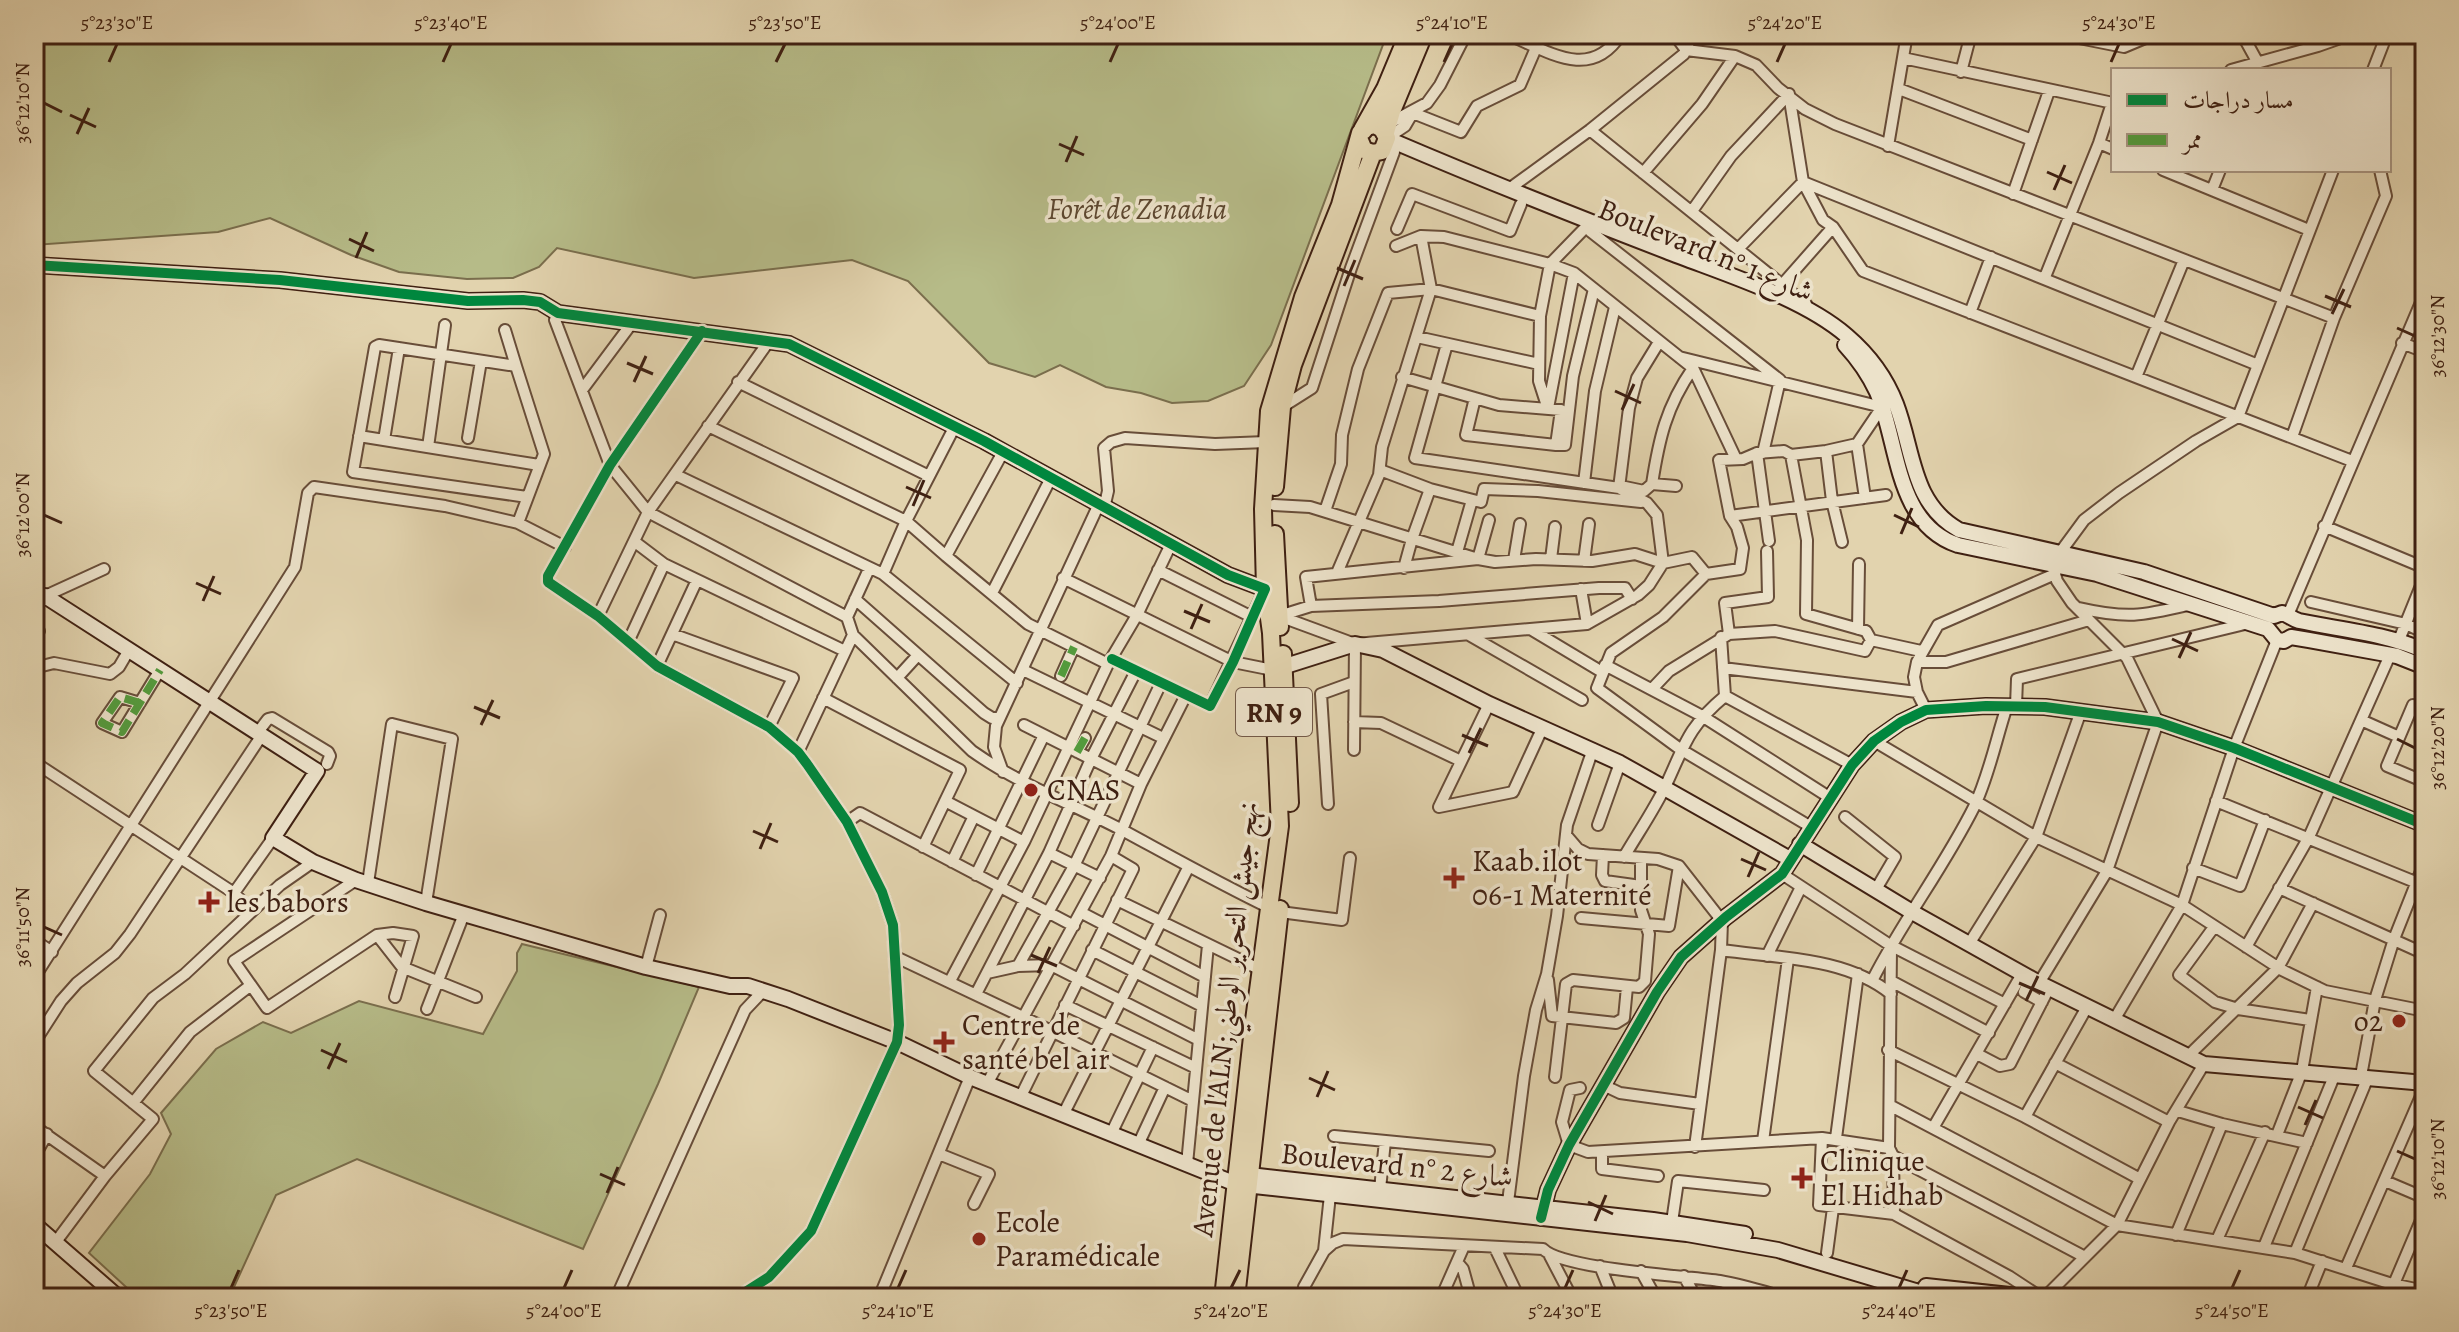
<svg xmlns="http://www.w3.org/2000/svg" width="2459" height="1332" viewBox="0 0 2459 1332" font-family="Alegreya,Amiri,serif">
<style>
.green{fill:#b6bb88;stroke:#7a6e4d;stroke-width:2}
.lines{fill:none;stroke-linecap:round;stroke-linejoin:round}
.street-casing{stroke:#684d39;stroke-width:14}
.secondary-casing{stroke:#3f2012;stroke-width:18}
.primary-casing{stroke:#3f2012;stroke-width:20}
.highway-casing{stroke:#3f2012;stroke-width:22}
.street{stroke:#ece2ca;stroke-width:10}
.secondary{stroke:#ece2ca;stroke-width:14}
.primary{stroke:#e2d3ae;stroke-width:16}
.highway{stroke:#e2d3ae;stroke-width:18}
.quiet{stroke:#539a3c;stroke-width:8;stroke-dasharray:16 8;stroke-linecap:butt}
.cycleway-casing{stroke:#ece2ca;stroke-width:15}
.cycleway{stroke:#00873e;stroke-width:10}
.ticks{fill:none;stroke:#3f2012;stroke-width:3}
.poi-dot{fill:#8f2418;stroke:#ece2ca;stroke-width:3}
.labels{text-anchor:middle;stroke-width:7;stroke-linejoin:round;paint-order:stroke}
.shield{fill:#ece2ca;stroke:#735a49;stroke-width:2}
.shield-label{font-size:28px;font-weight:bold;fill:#3f2012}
.park-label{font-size:30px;font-style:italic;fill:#5d4730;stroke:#ece2ca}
.street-label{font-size:30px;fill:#3f2012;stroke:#ece2ca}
.poi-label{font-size:30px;fill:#3f2012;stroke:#ece2ca;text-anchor:start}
.neatline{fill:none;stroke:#3f2012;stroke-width:3}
.ticks-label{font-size:20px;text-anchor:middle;fill:#3f2012}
</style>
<rect width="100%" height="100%" fill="#e2d3ae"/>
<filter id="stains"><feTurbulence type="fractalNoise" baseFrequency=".0025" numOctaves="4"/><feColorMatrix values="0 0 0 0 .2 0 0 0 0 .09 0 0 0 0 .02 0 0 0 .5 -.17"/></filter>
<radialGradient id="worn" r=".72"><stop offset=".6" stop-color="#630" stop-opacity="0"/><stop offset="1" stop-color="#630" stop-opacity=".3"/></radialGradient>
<!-- green -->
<path class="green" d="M34,34H1387L1271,345L1244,386L1208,401L1172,403L1141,393L1106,387L1060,365L1035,377L989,363L908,281L852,260L694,278L557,248L539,267L513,278L467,279L399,272L351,255L270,218L218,232L34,245Z
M522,944L699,987L658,1084L583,1249L357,1159L276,1195L229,1298H138L89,1253L150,1174L171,1134L161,1113L216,1049L263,1022L291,1033L359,1001L483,1034L517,971V953Z"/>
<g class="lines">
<defs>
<path id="street" d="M1507,34C1546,50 1590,83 1621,34
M1674,34L1686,50L1735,56L1756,65L1778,88L1805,109L1835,124L2334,318
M1875,34L1906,39
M2059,34L2124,47L2155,34
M2242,34L2258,63
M1903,58L2113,103
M2231,70L2318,46L2352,34
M2373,70L2387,34
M1961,72L1971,34
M1899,89L2032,140
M1789,94L1803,182L1823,220L1833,227L1863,271L2352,461
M1413,113L1461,132L1477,106L1520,85L1542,34
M1386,125L1427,103L1440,85L1466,34
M1590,130L1806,304
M1387,138L1405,126L1412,114
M2099,143L2113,149
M1888,146L1907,34
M2163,170L2309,230
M1643,173L1702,104L1735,56
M1509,189L1590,130L1684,54L1693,34
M2212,190L2220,170
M2013,194L2049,91
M1692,211L1731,156L1789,94
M1397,229L1412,194L1510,231L1521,204
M1590,231L1780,380L1763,453
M1396,246L1421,236L1444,237L1550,264L1574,273L1693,368L1736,459
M1738,249L1803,182L2258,365
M2045,277L2099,143L2112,103
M1780,287L1833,227
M558,313L555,320L610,465L648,512L847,617L869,569
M1970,313L1991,257
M505,330L516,366
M702,331L610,465L548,576V582L598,616L657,666L769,727L798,752L807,764L847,822L882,892L893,925L899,1025L897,1042L811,1231L769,1277L736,1298
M1417,337L1539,364
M2402,343L2425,352
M1402,377L1499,405L1561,410L1556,445H1565L1573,376L1594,289
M2136,377L2184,260
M738,382L929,476
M582,390L632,323
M1475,398L1466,435L1556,445
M1282,407L1312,388L1351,268L1394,152
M1548,408L1574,273
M1548,409L1539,381L1540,316L1550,264L1584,229
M708,426L906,521L946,556L1003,452
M359,436L539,465
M2292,437L2334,318L2386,196L2380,170
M468,438L481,361
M384,440L399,348
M1857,444L1865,498
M428,447L445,325
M1826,451L1832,501L1842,542
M1757,453L1769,541
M1380,470L1430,489L1481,502L1484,489L1538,491L1641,502
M676,475L883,574L1017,683
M1584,483L1595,391L1615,307
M1652,484C1659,439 1666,407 1693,368
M1625,487L1644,491L1652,484L1676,486
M1619,488L1629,408L1637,378L1659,342
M1274,505L1310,507L1478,559L1495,562L1536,559L1592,561L1635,554L1663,563L1692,557L1706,574L1740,569L1743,548L1737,527L1730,516L1719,460L1743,459L1757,453L1784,451L1791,455L1826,451L1857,444L1882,407L1679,357
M1104,508L1108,491L1104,448L1111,442L1125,438L1215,444L1266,442
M1325,511L1341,464L1342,435L1358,369L1388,293L1431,289L1540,316
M1730,516L1886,495
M518,523L544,454L516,366L379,345L375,347L353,472L527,497
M2324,526L2425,568
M635,542L664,564L845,651
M1457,552L1472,500
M946,556L1028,624L1108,664
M1551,559L1555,527
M1514,560L1520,524
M1584,561L1589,524
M1404,568L1412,539L1430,489
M1158,570L1252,617
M1337,573L1379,475L1382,447L1431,289L1421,236
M883,574L906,521L955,426
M1706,574L1663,617L1611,653L1597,688L1680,749L1811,827
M1063,578L1233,662L1273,670
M1581,589L1587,624
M992,593L1051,478
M45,596L104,569
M855,599L984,713L992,718H999
M2311,602L2406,624L2425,633
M1311,606L1306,577L1478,559L1489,520
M2079,608C2127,619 2141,616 2188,605
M2288,615L2425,293
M598,616L648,512L769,341
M1279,616L1355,644L1587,624L1638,595L1649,585L1663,563L1657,515L1647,503L1619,488L1415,458L1447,344
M1279,616L1311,606L1439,601L1599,588H1625L1632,599
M1858,629L1859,564
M1532,630L1602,672
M34,634L39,631
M672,634L793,678L769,727
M1729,634L1725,603L1768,597L1767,551
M853,635L972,751C1020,785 1073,804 1124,831C1172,857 1220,884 1270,908L1280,912L1342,920L1350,858
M1469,635L1582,700
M1721,637L1725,696L1852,765
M629,640L664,564
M1871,640L1921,651
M2399,640L2425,576
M1112,659L1210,706L1263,593
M1917,662H1946L2089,620
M1605,665L1702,716L1832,799
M657,666L697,580
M34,668L54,663L110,674L119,667L129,650
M1723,668L1917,692L1926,710
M1023,670L1163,738
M1061,676L1074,647
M897,678L918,655
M1652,689L1669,671L1729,634L1775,631L1865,651L1871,640L1866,631L1806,614L1807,540L1791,455
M1917,692L1914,677L1917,662L1938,625L2055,574
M823,698L960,770L923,847
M140,703L120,697L102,723L122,732L160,670
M1489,704L1439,807L1513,792L1542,729
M2016,706L2017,679L2249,623
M2425,710L2413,705L2387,766L2425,782
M2361,720L2399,737
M1354,722L1381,723L1461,761
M1024,725L1141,784
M258,732L268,719L272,718L328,752L330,756L327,764
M1874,741L2036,837L2182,905L2282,970L2325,991L2425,1011
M1354,750L1355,644
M798,752L853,635L847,617
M1077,752L1085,738
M34,762L234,893L251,911
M1003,772L994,747L996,726L1099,504
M945,801L1024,842
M2216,801L2425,886
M1328,804L1321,694L1354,682
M1845,817L1895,857L1875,891
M847,822L860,813L1074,926
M1598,825L1620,763
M1566,835L1578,849L1588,854L1658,859L1679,866L1722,921L1721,950L1695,1147
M1049,853L1100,878
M1603,855L1602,875L1605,881L1641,886
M1624,857C1638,833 1654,810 1666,785C1685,744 1688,727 1725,696
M952,862L974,816
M2193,868L2240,886L2265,820
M1782,874L1890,945L2005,1004
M976,875L1044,735
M356,880L234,961L267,1008L377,935L393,933L413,936L395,997
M368,883L392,724L452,739L426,903
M2279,888L2425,954
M234,893L273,838
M1117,900L1261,970
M1082,913L1205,977
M1581,918L1669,926L1679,866
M2214,927L2179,975L2215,1002L2238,1009L2310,1020
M377,935L402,967L476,997
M34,940L52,952
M1969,944L2036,837L2081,711
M2246,947L2309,837L2390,655
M1891,949L1889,1148L1893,1156L1894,1214
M1092,950L1202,1006
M1721,950C1777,958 1846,957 1891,994
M1767,956L1801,887
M896,957L1025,1018L1193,1101
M1018,966L1074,866L1161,683
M646,967L660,915
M987,973L1018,966L1051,965L1199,1040
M34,978L295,567L308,493L314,487L445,506L518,523L565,547
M2030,978L2024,992L2042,1002
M1873,979C1903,920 1944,867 1974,807C1989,776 1996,739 2007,706
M1548,980L1552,1016L1616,1023L1624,1018L1627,987
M950,981L1024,842L1108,664L1137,615L1171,544
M1891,981L1989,1033
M2039,983L2107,871L2158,722L2127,658L2072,603L2057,581L2055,574L2059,554L2084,520L2119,493L2196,441L2238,417L2333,170
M976,994L1049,853L1091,759L1136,671
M1065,1005L1196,1068
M427,1009L464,914
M2114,1020L2182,905L2234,748L2277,640
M34,1043L61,1001L77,983L115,953L130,934L262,735
M1888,1050L2025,1117L2140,1179
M1977,1054L2000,1066L2010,1064L2049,988
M2187,1057L2278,968L2313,903
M2055,1063L2169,1122
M2361,1076L2375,1000L2394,939L2425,861
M1555,1077L1566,984L1573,980L1639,987L1645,981L1649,934L1641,910V858
M987,1084L1111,856L1141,784L1186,695
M1603,1085L1620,1093L1700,1104
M1580,1088L1570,1090L1562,1122L1569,1145L1588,1152L1822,1138L1889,1148
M1020,1098L1133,869L1111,856
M133,1103L190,1032L251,985
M1891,1106L2117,1225L2295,1253L2392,1284L2425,1291
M2178,1111L2222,1124L2307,1143
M1063,1115L1188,868
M2025,1117L2087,1007
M34,1126L105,1176
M1933,1128L2022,974
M1111,1134L1153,1047
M2277,1135L2302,1071L2317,987
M1334,1136L1489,1151
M1822,1138L1819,1205L1894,1214L2010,1277L2042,1298
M1836,1138L1858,974
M1763,1141L1788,959
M1138,1145L1165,1087
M1602,1152V1169L1658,1176
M939,1154L989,1174L974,1204
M1893,1156L2083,1256
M34,1157L47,1134
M1187,1164L1208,945
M2385,1181L2425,1198
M1380,1189L1385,1141
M1507,1210L1524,1076L1536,1010L1547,974L1557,916L1567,825L1593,749
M1672,1222L1678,1181L1764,1190
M2176,1235L2222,1124
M2217,1240L2265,1132
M55,1243L105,1176L153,1119L94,1071L153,998L185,974L280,885L313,862
M2264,1247L2335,1074
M1495,1248L1519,1298
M1324,1251L1333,1243L1343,1239L1543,1249C1562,1269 1687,1276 1720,1281C1743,1285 1765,1292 1787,1298
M1827,1253L1833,1208
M2295,1253L2368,1077
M1550,1256L1572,1298
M1457,1262L1463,1269L1471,1298
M1600,1266L1613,1298
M2346,1268L2425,1087
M1641,1271L1656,1298
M1684,1276L1696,1298
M1725,1283L1741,1298
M616,1298L745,1010L763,991
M879,1298L970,1077
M1302,1298L1304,1287L1324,1251L1330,1195
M1441,1298L1464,1246
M2044,1298L2117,1225L2169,1122L2204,1064
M2307,1298L2322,1261
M2388,1298L2425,1211"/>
<path id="secondary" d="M1387,141L1395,142C1484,180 1575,216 1666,251C1722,273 1802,297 1847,336C1868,354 1886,378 1896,404C1914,451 1911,503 1959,530L2144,572L2274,616L2282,613C2289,615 2292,619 2299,621C2342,630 2384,633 2425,651
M34,265L280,280L468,301L523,300L540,302L558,313L789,344L984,441L1228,575L1265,589
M1845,345C1857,358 1869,375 1877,392C1899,444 1895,524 1958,545L2097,574L2268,629
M34,602L45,596L317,771L273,838L313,862L356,880L426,903L646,967L730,986H748L788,999L897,1042L970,1077L1236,1184L1687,1234L1778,1250L1939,1298
M2268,629L2277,640L2284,641L2291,637L2309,640L2397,656L2425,667
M1273,670L1355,644L1383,650L1489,704L1620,763L1790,859
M1800,844L1912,912L2039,983L2204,1064L2425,1083
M1241,1174L1653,1220L1745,1234
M1541,1218L1548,1190L1569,1145L1657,992L1681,957L1726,917L1782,874L1852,765L1874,741L1901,722L1926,710L1986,706L2045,707L2158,722L2234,748L2425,825
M34,1224L119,1298
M1926,1286L2037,1298"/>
<path id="primary" d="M1275,487L1282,407L1293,365L1373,153
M1275,534L1280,627
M1283,654L1290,803
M1223,1298L1253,1028L1280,826L1271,633L1265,589L1263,509L1269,411L1303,297L1340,205L1360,133L1366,127L1375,125L1382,129L1387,138L1382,151L1373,153L1364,150L1359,138
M1236,1298L1280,909"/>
<path id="highway" d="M1363,130L1386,89L1409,34
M1385,132L1391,111L1423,34"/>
</defs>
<!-- street casing -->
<use href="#street" class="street-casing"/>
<!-- secondary casing -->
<use href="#secondary" class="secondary-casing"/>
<!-- primary casing -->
<use href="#primary" class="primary-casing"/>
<!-- highway casing -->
<use href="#highway" class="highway-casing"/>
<!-- street -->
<use href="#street" class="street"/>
<!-- secondary -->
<use href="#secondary" class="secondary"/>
<!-- primary -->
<use href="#primary" class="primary"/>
<!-- highway -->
<use href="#highway" class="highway"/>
<!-- quiet -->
<path class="quiet" d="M34,634L39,631
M1061,676L1074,647
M140,703L120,697L102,723L122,732L160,670
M1077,752L1085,738"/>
<defs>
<path id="cycleway" d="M34,265L280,280L468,301L523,300L540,302L558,313L789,344L984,441L1228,575L1265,589L1233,662L1210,706L1112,659
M702,331L610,465L548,576V582L598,616L657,666L769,727L798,752L807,764L847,822L882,892L893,925L899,1025L897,1042L811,1231L769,1277L736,1298
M1541,1218L1548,1190L1569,1145L1657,992L1681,957L1726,917L1782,874L1852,765L1874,741L1901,722L1926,710L1986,706L2045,707L2158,722L2234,748L2425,825"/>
</defs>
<!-- cycleway casing -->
<use href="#cycleway" class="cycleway-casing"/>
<!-- cycleway -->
<use href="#cycleway" class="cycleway"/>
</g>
<!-- ticks -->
<path class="ticks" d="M109,62L117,44M443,62L451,44M776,62L785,44M1110,62L1118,44M1444,62L1452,44M1777,62L1785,44M2111,62L2119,44M44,103L62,112M70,115L96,127M77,134L89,108M1059,144L1084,155M1066,162L1077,136M2047,172L2072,183M2054,190L2065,165M349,239L374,251M356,258L367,232M1337,268L1363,279M1344,286L1355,260M2325,296L2351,307M2332,314L2344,289M2397,328L2415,336M627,363L653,374M634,382L646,356M1615,391L1641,403M1622,410L1634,384M906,487L931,498M913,506L924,480M44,515L62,523M1894,515L1919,527M1901,534L1912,508M196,583L221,594M203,601L214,576M1184,611L1210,622M1191,629L1202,604M2172,639L2198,651M2179,658L2191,632M474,707L500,718M481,725L493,700M1462,735L1488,746M2397,739L2415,748M1469,753L1481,728M753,831L778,842M760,849L771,823M1741,859L1766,870M1748,877L1759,852M44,927L62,935M1031,955L1057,966M1038,973L1050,947M2019,983L2045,994M2026,1001L2038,976M321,1050L347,1062M328,1069L340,1043M1309,1078L1335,1090M1317,1097L1328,1071M2298,1107L2323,1118M2305,1125L2316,1100M2397,1151L2415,1159M600,1174L625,1185M607,1193L618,1167M1588,1202L1613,1214M1595,1221L1606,1195M231,1288L239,1270M564,1288L572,1270M898,1288L906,1270M1231,1288L1240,1270M1565,1288L1573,1270M1899,1288L1907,1270M2232,1288L2240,1270"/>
<!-- markers -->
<g class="poi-dot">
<circle cx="1031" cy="790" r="8"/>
<path d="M1450 866h8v8h8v8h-8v8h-8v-8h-8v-8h8z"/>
<path d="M205 890h8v8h8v8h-8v8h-8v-8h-8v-8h8z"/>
<circle cx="2399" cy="1021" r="8"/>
<path d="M940 1030h8v8h8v8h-8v8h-8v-8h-8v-8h8z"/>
<path d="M1798 1166h8v8h8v8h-8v8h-8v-8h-8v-8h8z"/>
<circle cx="979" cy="1239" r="8"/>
</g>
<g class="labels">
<!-- shield labels -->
<rect class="shield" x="1236" y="688" width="76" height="48" rx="6"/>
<g class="shield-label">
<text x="1274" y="722">RN 9</text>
</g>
<!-- park labels -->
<g class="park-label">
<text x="1137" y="219">Forêt de Zenadia</text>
</g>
<!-- street labels -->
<g class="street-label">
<text transform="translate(1706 250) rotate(22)" y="10">Boulevard n° شارع 1</text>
<text transform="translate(1225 1019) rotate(-84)" y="10">Avenue de l'ALN;نهج جيش التحرير الوطني</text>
<text transform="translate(1397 1165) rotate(6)" y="10">Boulevard n° شارع 2</text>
</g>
<!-- poi labels -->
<g class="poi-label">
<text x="1047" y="800">CNAS</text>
<text x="1472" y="871">Kaab.ilot<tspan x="1472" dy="34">06-1 Maternité</tspan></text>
<text x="227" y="912">les babors</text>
<text x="2383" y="1031" text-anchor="end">o2</text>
<text x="962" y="1035">Centre de<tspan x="962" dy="34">santé bel air</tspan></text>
<text x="1820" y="1171">Clinique<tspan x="1820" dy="34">El Hidhab</tspan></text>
<text x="995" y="1232">Ecole<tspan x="995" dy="34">Paramédicale</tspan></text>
</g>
</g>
<!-- margin -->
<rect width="2459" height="1332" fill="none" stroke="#e2d3ae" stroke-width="88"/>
<!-- legend -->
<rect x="2111" y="68" width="280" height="104" fill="#ece2ca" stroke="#a79480" stroke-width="2"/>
<rect x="2127" y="94" width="40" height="12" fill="#00873e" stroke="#a79480" stroke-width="2"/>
<text x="2183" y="108" font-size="24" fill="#3f2012">مسار دراجات</text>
<rect x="2127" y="134" width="40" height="12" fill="#539a3c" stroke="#a79480" stroke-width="2"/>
<text x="2183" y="148" font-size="24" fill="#3f2012">ممر</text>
<rect x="44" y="44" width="2371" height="1244" class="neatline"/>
<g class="ticks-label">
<text x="117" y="29">5°23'30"E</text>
<text x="451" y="29">5°23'40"E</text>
<text x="785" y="29">5°23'50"E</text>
<text x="1118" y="29">5°24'00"E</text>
<text x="1452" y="29">5°24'10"E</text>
<text x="1785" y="29">5°24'20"E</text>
<text x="2119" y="29">5°24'30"E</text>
<text transform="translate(22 103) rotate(-90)" y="7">36°12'10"N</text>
<text transform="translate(2437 336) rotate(-90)" y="7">36°12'30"N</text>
<text transform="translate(22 515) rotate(-90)" y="7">36°12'00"N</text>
<text transform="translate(2437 748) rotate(-90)" y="7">36°12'20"N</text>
<text transform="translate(22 927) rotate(-90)" y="7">36°11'50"N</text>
<text transform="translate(2437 1159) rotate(-90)" y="7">36°12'10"N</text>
<text x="231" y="1317">5°23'50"E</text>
<text x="564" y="1317">5°24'00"E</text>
<text x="898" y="1317">5°24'10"E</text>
<text x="1231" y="1317">5°24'20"E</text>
<text x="1565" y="1317">5°24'30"E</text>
<text x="1899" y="1317">5°24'40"E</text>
<text x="2232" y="1317">5°24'50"E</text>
</g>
<rect width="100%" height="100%" filter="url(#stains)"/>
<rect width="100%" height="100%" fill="url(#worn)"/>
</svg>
